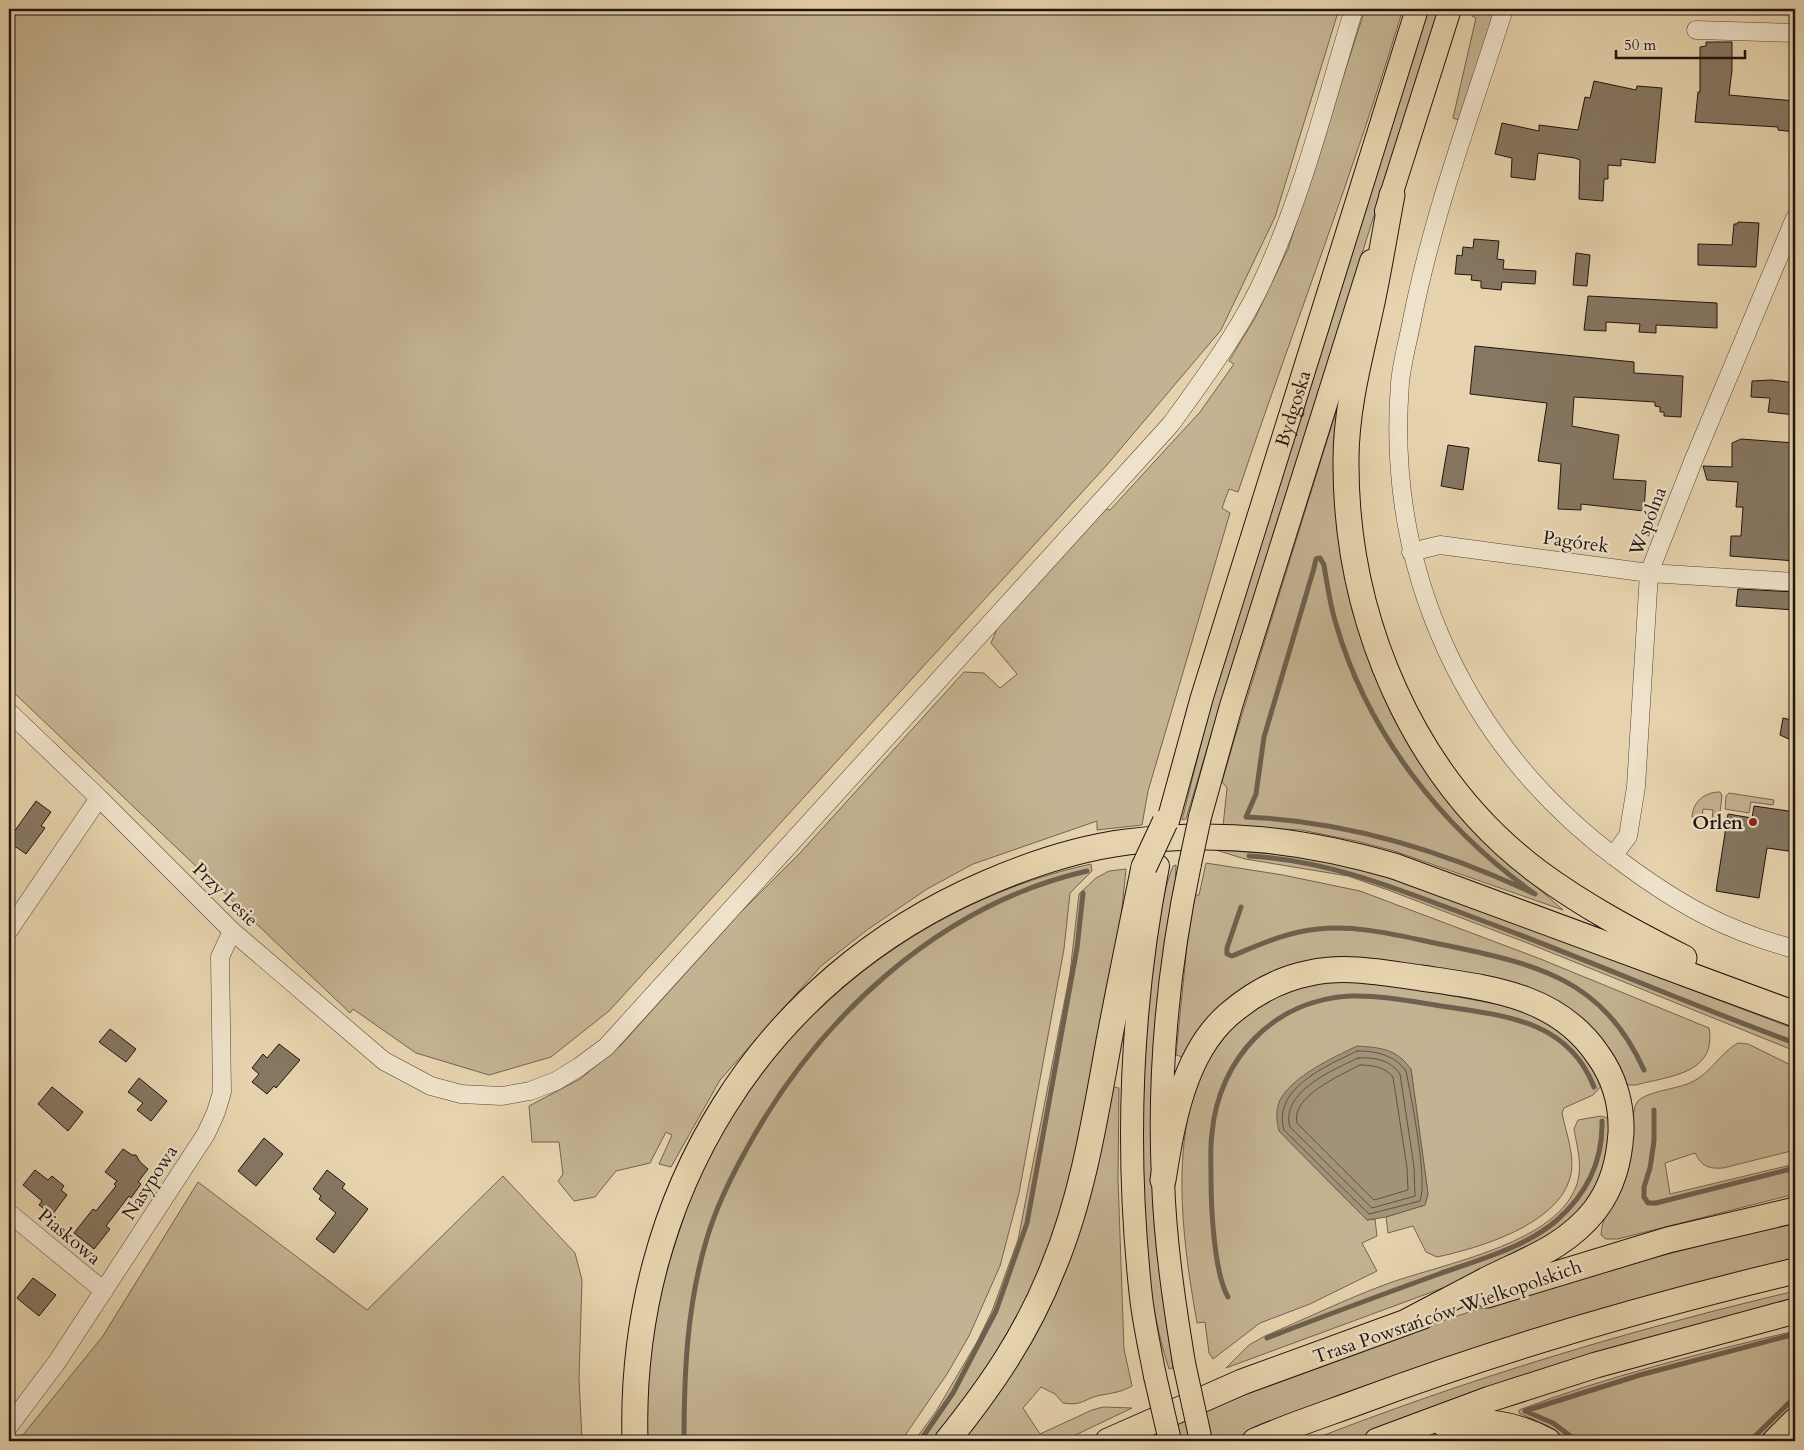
<svg xmlns="http://www.w3.org/2000/svg" width="1804" height="1450" viewBox="0 0 1804 1450" font-family="Cardo,serif">
<style>
.green{fill:#c4b392;stroke:#726451}
.water{fill:#a29278;stroke:#6e604e}
.lines{fill:none;stroke-linecap:round;stroke-linejoin:round}
.shore{stroke:#605344;stroke-width:1}
.stream{stroke:#6e604e;stroke-width:5}
.building{fill:#867762;stroke:#1f1410}
.minor-casing{stroke:#514437;stroke-width:19}
.major-casing{stroke:#1f1410;stroke-width:24}
.highway-casing{stroke:#1f1410;stroke-width:27}
.minor{stroke:#efe2ca;stroke-width:18}
.major{stroke:#e6d3ad;stroke-width:22}
.highway{stroke:#e6d3ad;stroke-width:25}
.major-bridge-casing{stroke:#1f1410;stroke-width:24;stroke-linecap:butt}
.highway-bridge-casing{stroke:#1f1410;stroke-width:27;stroke-linecap:butt}
.major-bridge{stroke:#e6d3ad;stroke-width:22}
.highway-bridge{stroke:#e6d3ad;stroke-width:25}
.poi-dot{fill:#8f2418;stroke:#efe2ca;stroke-width:2}
.labels{text-anchor:middle;stroke-width:4.5;stroke-linejoin:round;paint-order:stroke}
.street-label{font-size:19px;fill:#1f1410;stroke:#efe2ca}
.poi-label{font-size:19px;font-weight:bold;fill:#1f1410;stroke:#efe2ca;text-anchor:end}
</style>
<rect width="100%" height="100%" fill="#e6d3ad"/>
<filter id="stains"><feTurbulence type="fractalNoise" baseFrequency=".004" numOctaves="4"/><feColorMatrix values="0 0 0 0 .2 0 0 0 0 .09 0 0 0 0 .02 0 0 0 .5 -.17"/></filter>
<radialGradient id="worn" r=".72"><stop offset=".6" stop-color="#630" stop-opacity="0"/><stop offset="1" stop-color="#630" stop-opacity=".3"/></radialGradient>
<!-- green -->
<path class="green" d="M9,9H1339L1275,217L1221,330L1106,466L609,1011L551,1057L489,1075L416,1053L353,1009L350,1013L9,688Z
M1365,9H1403C1354,172 1292,331 1238,492L1229,489L1222,508L1230,513L1148,791L1142,825L1097,830V821L973,864L927,889L867,930L821,966L720,1080L671,1167L659,1164L672,1135L666,1132L650,1163L616,1171L595,1197L574,1201L558,1181L563,1174L559,1142H532L529,1106L580,1079L620,1046L739,914L801,852L964,672L984,673L1000,688L1017,674L991,643L997,629L1106,509L1110,510L1200,412L1234,364L1229,361L1255,318L1288,249Z
M1428,9H1439L1225,689L1186,819L1182,820L1214,692Z
M1474,9H1496L1461,121L1453,118L1476,18L1472,16Z
M1343,389L1336,509L1339,540L1352,610L1372,670L1404,736L1423,765L1491,847L1563,910L1394,851L1356,841L1301,830L1223,826L1227,788L1222,782L1235,737Z
M1720,792L1722,796L1719,821L1712,820L1713,810L1703,809L1702,818L1692,817C1693,801 1705,792 1720,792Z
M1729,793L1774,800L1773,805L1751,802L1749,813L1725,809L1726,796Z
M1216,850L1275,854L1353,866L1438,894L1795,1029V1051L1530,944L1388,890L1348,876L1245,859Z
M1206,863L1283,875L1360,891L1538,958L1709,1028C1717,1074 1669,1076 1636,1085H1629L1623,1081L1569,1010L1300,966L1186,1058L1176,1055L1187,945L1195,895H1199Z
M1091,864L1092,871L1070,893L1064,949L1019,1193L1000,1266L969,1336L947,1374L904,1437L900,1441H648C644,1373 655,1303 677,1238C683,1222 687,1205 694,1189C762,1025 919,901 1091,864Z
M1176,865L1161,1283L1173,1368L1169,1369C1140,1279 1140,1177 1144,1083C1146,1040 1148,997 1154,954C1159,924 1162,894 1173,866Z
M1126,869L1116,966L1069,1197L1023,1315L935,1441H914L935,1413L977,1342L992,1311L1018,1240L1070,973L1079,894L1096,878L1109,871Z
M1343,980L1406,987L1522,1009L1573,1039L1604,1083L1593,1095L1564,1108L1562,1113C1566,1133 1576,1158 1570,1178C1557,1225 1479,1248 1437,1257L1426,1252L1413,1226L1388,1233L1386,1217L1425,1205L1428,1194L1411,1069L1279,1131L1364,1217L1367,1220L1375,1219L1377,1236L1362,1243L1377,1271L1310,1304L1260,1323L1213,1359L1209,1353L1205,1322L1197,1323C1176,1203 1154,1033 1302,987C1315,983 1330,982 1343,980Z
M1738,1043L1748,1044L1795,1067V1150L1723,1168C1707,1169 1702,1166 1695,1153L1665,1163L1670,1194L1795,1164V1194L1618,1239H1606L1601,1235C1602,1211 1622,1192 1628,1168C1632,1153 1630,1109 1638,1101C1648,1091 1678,1089 1692,1082C1711,1073 1720,1053 1738,1043Z
M1114,1087L1119,1088L1118,1179L1124,1349L1132,1386C1120,1393 1110,1393 1097,1396C1083,1400 1081,1406 1063,1403L1055,1394L1041,1387L1023,1408L1040,1434L1092,1410L1103,1407L1132,1408L1063,1441H963L1005,1383L1096,1164Z
M1601,1116L1610,1119L1613,1124L1600,1184L1567,1227L1478,1275L1226,1368L1249,1345L1265,1336C1305,1319 1344,1300 1384,1285C1437,1265 1543,1247 1572,1195C1585,1173 1578,1152 1574,1129L1578,1120Z
M503,1176L575,1253L582,1280L579,1378L582,1441H18L103,1336L198,1182L367,1310Z
M1795,1221V1258L1634,1300L1462,1354L1339,1395L1228,1441H1137C1287,1374 1443,1316 1601,1272C1666,1254 1731,1238 1795,1221Z
M1795,1291V1307L1439,1411L1354,1441H1309C1467,1379 1630,1330 1795,1291Z
M1795,1331V1405L1756,1441H1569L1548,1426L1519,1413V1410C1605,1377 1705,1352 1795,1331Z
M1490,1432L1526,1441H1425L1467,1433Z"/>
<!-- water -->
<path class="water" d="M1357,1046C1382,1048 1395,1048 1411,1069L1428,1194L1425,1205L1386,1217L1367,1220L1279,1131C1277,1122 1275,1110 1280,1100C1293,1076 1332,1058 1357,1046Z"/>
<g class="lines">
<!-- shore -->
<path class="shore" d="M1357,1051C1377,1051 1394,1055 1406,1071C1411,1096 1428,1181 1420,1201L1369,1214L1284,1130C1272,1088 1327,1066 1357,1051Z
M1358,1058C1375,1057 1390,1060 1400,1074L1414,1167L1415,1196L1372,1208L1290,1127C1280,1092 1333,1070 1358,1058Z
M1360,1065C1372,1065 1385,1067 1393,1077L1407,1168L1408,1190L1374,1200L1297,1123C1290,1097 1341,1075 1360,1065Z"/>
<!-- stream -->
<path class="stream" d="M1320,558L1324,565C1327,584 1330,605 1336,624C1368,734 1442,828 1535,894C1444,851 1347,821 1246,817L1256,794L1264,737L1314,568L1316,559Z
M1249,856C1326,860 1396,888 1467,915C1577,955 1685,1003 1795,1043
M1241,907L1227,948V954L1232,956C1261,944 1287,932 1318,929C1358,925 1396,935 1435,943C1528,963 1600,973 1644,1070
M1654,1110V1141L1650,1168L1644,1187V1197L1648,1203H1656L1795,1168
M1228,1297C1214,1273 1211,1207 1211,1178C1211,1163 1210,1147 1212,1133C1219,1058 1274,1000 1350,996C1383,995 1415,1002 1448,1007C1508,1016 1569,1022 1594,1087
M1267,1338C1324,1316 1381,1295 1439,1274C1478,1260 1524,1248 1556,1221C1586,1195 1603,1161 1602,1121
M684,1441C684,1373 687,1304 707,1238C716,1208 730,1179 745,1152C816,1020 938,905 1087,871
M920,1441L953,1393L996,1311L1027,1223L1077,948L1083,893
M1445,1441L1478,1438L1508,1441
M1577,1441L1553,1423L1525,1411L1640,1375L1795,1334
M1750,1441L1795,1397"/>
</g>
<!-- building -->
<path class="building" d="M1706,42H1732V70L1729,95L1795,101V132L1778,130V127L1695,122L1698,92H1700V47L1706,46Z
M1594,81L1636,90L1637,86L1662,88L1655,163L1621,159V166L1608,165V179H1604L1603,201L1579,199L1580,160L1575,158L1538,153L1535,180L1511,177L1512,158L1495,154L1502,123L1539,131V125L1578,130L1585,97L1590,98Z
M1738,222L1759,223L1756,267L1698,265V244L1732,245L1734,224H1737Z
M1474,239L1499,241L1497,259L1504,260L1503,269L1536,271L1535,284L1502,282L1501,290L1481,288V281L1471,280L1472,275L1455,274L1457,255L1462,256L1463,247L1473,248Z
M1576,253L1590,255L1587,286L1573,285Z
M1588,296L1717,303V328L1656,325V333L1639,332L1640,324L1606,322V331L1584,330Z
M1475,346L1634,362V373L1683,376L1681,417L1664,416V412H1660V407L1655,406V402L1574,397L1572,426L1619,435L1613,479L1646,481L1644,511L1581,504V510L1558,509L1561,464L1538,461L1547,403L1470,394Z
M1772,380L1795,383V415L1768,412L1770,398L1751,397L1752,381Z
M1741,439L1795,443V561L1730,556L1731,536H1741L1743,507H1736L1738,482L1707,480L1703,466L1732,467V443Z
M1448,445L1469,448L1463,490L1441,486Z
M1738,589L1795,592V610L1736,606Z
M1783,718L1795,721L1793,741L1780,735Z
M36,801L51,812L41,826L45,828L26,854L9,842V839Z
M1754,806L1795,812V852L1767,848L1759,898L1716,891L1728,814L1752,818Z
M110,1029L136,1049L126,1062L99,1042Z
M279,1044L300,1060L276,1088L274,1086L267,1094L252,1082L259,1074L252,1068L263,1054L267,1058Z
M139,1078L167,1101L151,1121L137,1110L143,1103L128,1092Z
M52,1087L83,1112L68,1131L38,1104Z
M264,1138L283,1154L256,1186L238,1171Z
M123,1149L132,1155H136L140,1162L148,1169L138,1182L141,1184L131,1198L129,1196L106,1226L110,1229L94,1249L74,1233L93,1209L96,1211L116,1186L114,1184L117,1181L105,1172Z
M35,1170L48,1180L52,1176L64,1186L61,1190L67,1195L52,1215L39,1205L42,1201L23,1185Z
M327,1170L345,1184L342,1188L368,1209L334,1253L316,1239L336,1213L319,1199L321,1196L313,1189Z
M33,1278L56,1295L39,1316L17,1298Z"/>
<g class="lines">
<defs>
<path id="minor" d="M1504,9C1472,110 1434,211 1413,315C1409,338 1402,360 1400,383C1385,575 1468,750 1623,863C1680,905 1726,931 1795,949
M1696,30L1795,33
M1411,552L1440,545L1649,573L1795,582
M9,712L99,798L232,931L384,1061L431,1086L461,1094L502,1096L530,1091L556,1081L579,1067L606,1047L1171,424C1207,374 1244,325 1268,269C1305,186 1327,96 1354,9
M1613,856L1628,836L1636,787L1649,573L1694,459L1795,218
M9,930L99,798
M9,1213L104,1291
M9,1426L57,1362L206,1134L216,1112L222,1092L220,957L232,931"/>
<g id="major">
<path d="M1386,211L1450,9"/>
<path d="M1200,817L1231,706L1371,261"/>
<path id="s1" d="M1168,821L1202,697L1417,9"/>
<path d="M1184,1363C1174,1302 1165,1241 1163,1180C1158,1074 1168,968 1190,864"/>
<path d="M1155,1376C1150,1350 1144,1323 1141,1297C1125,1152 1130,1009 1158,866"/>
</g>
<path id="highway" d="M1392,195C1385,232 1379,270 1371,307C1360,358 1346,408 1346,460C1345,616 1411,777 1538,872C1584,906 1633,932 1684,958
M1163,1180C1172,1124 1183,1055 1228,1015C1251,995 1279,979 1310,973C1347,965 1384,973 1421,978C1488,988 1557,994 1598,1055C1614,1077 1622,1105 1621,1133C1619,1161 1613,1186 1595,1210C1566,1247 1526,1260 1486,1280C1460,1294 1434,1307 1408,1321
M1487,1295L1668,1240L1795,1210
M1445,1425C1486,1420 1511,1422 1548,1441
M635,1441C628,1197 761,979 987,883C1031,864 1080,848 1127,842C1221,830 1304,840 1394,866L1795,1014
M947,1441C991,1386 1027,1334 1053,1268C1083,1196 1095,1118 1109,1041C1120,983 1132,925 1144,867
M1108,1441L1242,1382L1423,1316
M1255,1441C1289,1426 1326,1414 1361,1401C1503,1348 1648,1306 1795,1271
M1377,1441L1490,1399L1596,1365L1795,1311
M1775,1441L1795,1421"/>
</defs>
<!-- minor casing -->
<use href="#minor" class="minor-casing"/>
<!-- major casing -->
<use href="#major" class="major-casing"/>
<!-- highway casing -->
<use href="#highway" class="highway-casing"/>
<!-- minor -->
<use href="#minor" class="minor"/>
<!-- major -->
<use href="#major" class="major"/>
<!-- highway -->
<use href="#highway" class="highway"/>
<defs>
<path id="major-bridge" d="M1190,864L1200,817
M1184,1363L1201,1441
M1155,1376L1170,1441"/>
<path id="highway-bridge" d="M1144,867L1165,822"/>
</defs>
<!-- major-bridge casing -->
<use href="#major-bridge" class="major-bridge-casing"/>
<!-- highway-bridge casing -->
<use href="#highway-bridge" class="highway-bridge-casing"/>
<!-- major-bridge -->
<use href="#major-bridge" class="major-bridge"/>
<!-- highway-bridge -->
<use href="#highway-bridge" class="highway-bridge"/>
</g>
<!-- markers -->
<circle class="poi-dot" cx="1753" cy="822" r="5"/>
<g class="labels">
<!-- street labels -->
<g class="street-label">
<text dy="7" stroke="none"><textPath href="#s1" startOffset="431">Bydgoska</textPath></text>
<text transform="translate(1647 521) rotate(-69)" y="7">Wspólna</text>
<text transform="translate(1576 541) rotate(8)" y="7">Pagórek</text>
<text transform="translate(226 894) rotate(44)" y="7">Przy Lesie</text>
<text transform="translate(149 1182) rotate(-57)" y="7">Nasypowa</text>
<text transform="translate(70 1236) rotate(40)" y="7">Piaskowa</text>
<text transform="translate(1447 1311) rotate(-19)" y="7">Trasa Powstańców Wielkopolskich</text>
</g>
<!-- poi labels -->
<g class="poi-label">
<text x="1743" y="829">Orlen</text>
</g>
</g>
<!-- margin -->
<rect width="1804" height="1450" fill="none" stroke="#e6d3ad" stroke-width="30"/>
<rect x="10" y="10" width="1784" height="1430" fill="none" stroke="#1f1410" stroke-width="2.5"/>
<rect x="15" y="15" width="1774" height="1420" fill="none" stroke="#1f1410"/>
<!-- scale -->
<path d="M1616 50v8h129v-8" fill="none" stroke="#1f1410" stroke-width="2.5"/>
<text x="1624" y="50" font-size="15" fill="#1f1410" stroke="#efe2ca" stroke-width="4" paint-order="stroke">50 m</text>
<rect width="100%" height="100%" filter="url(#stains)"/>
<rect width="100%" height="100%" fill="url(#worn)"/>
</svg>
